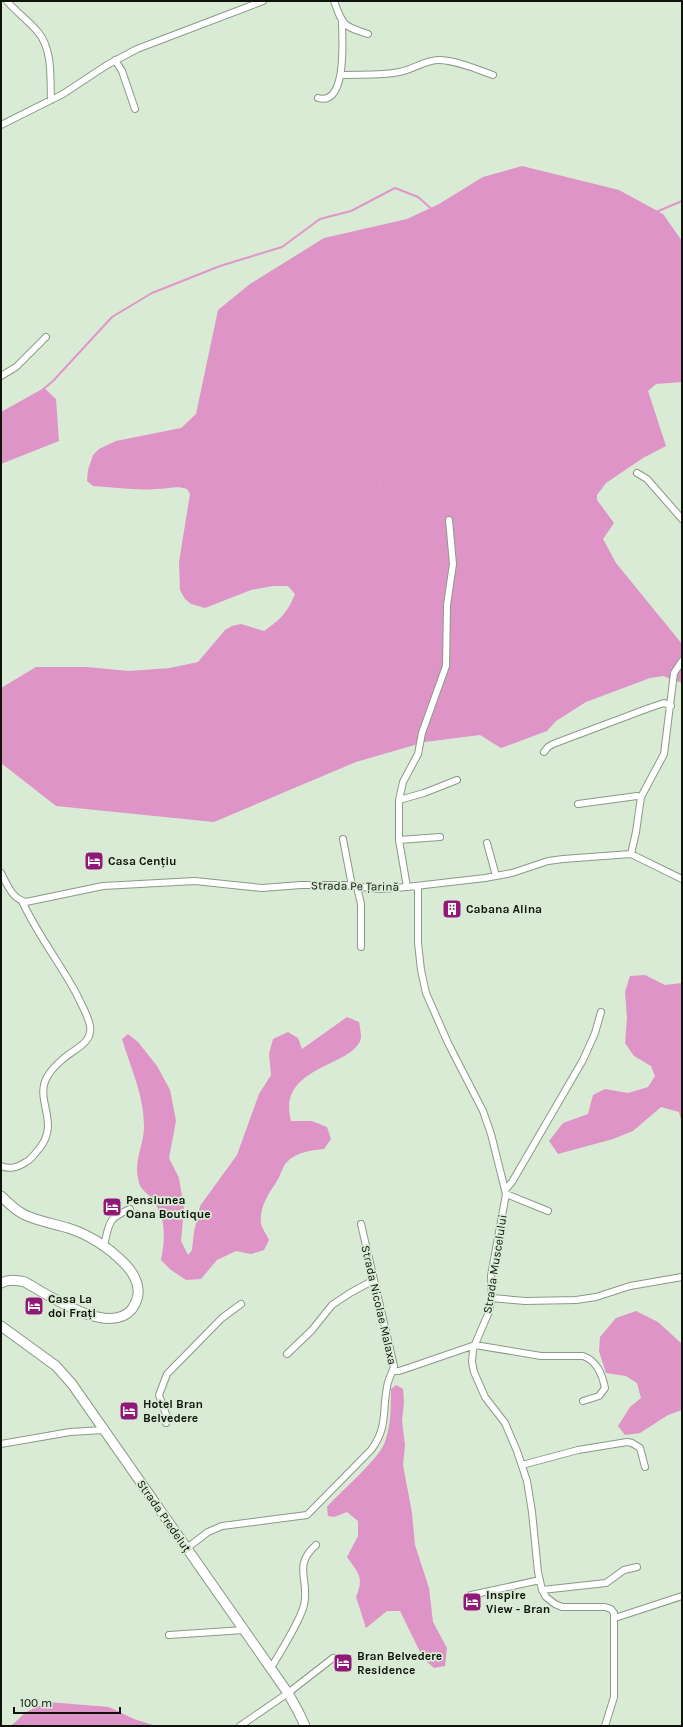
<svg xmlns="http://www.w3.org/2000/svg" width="683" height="1727" viewBox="0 0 683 1727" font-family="Karla,sans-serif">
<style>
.forest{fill:#de94c6}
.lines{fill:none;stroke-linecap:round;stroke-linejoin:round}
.stream{stroke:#e096c8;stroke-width:2}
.street-casing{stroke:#8a9a86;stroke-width:8}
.secondary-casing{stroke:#8a9a86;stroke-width:11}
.street{stroke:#fff;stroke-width:6}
.secondary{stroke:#fff;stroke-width:9}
.labels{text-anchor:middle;stroke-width:3.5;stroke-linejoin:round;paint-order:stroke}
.poi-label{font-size:12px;font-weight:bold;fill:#0e140c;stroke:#d9ead5;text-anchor:start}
.street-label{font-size:12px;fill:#0e140c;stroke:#d9ead5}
</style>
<rect width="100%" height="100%" fill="#d9ead5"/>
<!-- forest -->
<path class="forest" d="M522,166L619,190L663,214L682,241V382L656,384L648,391L666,446L643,458L606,483L597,495V500L614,523L603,539L616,563L682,644V683L663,676L650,678L586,702L556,721L547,731L501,748L480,735L425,742L356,762L214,822L56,806L1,763V688L36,667H87L129,671L170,668L198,662L225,630L232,626L241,624L264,631C280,620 288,612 295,594L288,586H273L251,590L205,608L191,604L185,599L180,590L179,562L190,494L187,489C176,485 168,489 156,489C136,491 114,487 93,486L87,481L88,470L93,455L99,449L116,441L181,428L196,414L218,310L250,284L324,238L407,219L439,204L483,177Z
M44,388L56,399L59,441L1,464V412Z
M645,975L665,985L682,983V1123L679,1112L661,1107L633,1131L613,1139L558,1154L549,1141L563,1123L588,1114L593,1095L605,1089L628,1093L648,1087L655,1076L651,1066L634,1056L625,1043L627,1018L625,992L630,976Z
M347,1017L359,1022C360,1027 361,1033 361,1038C355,1067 276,1065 291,1121H312L327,1127L331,1139L324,1149C312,1150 296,1152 287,1162C282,1167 281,1175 277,1181C269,1193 259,1207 261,1223C262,1229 267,1235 269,1240L264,1250L251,1254L236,1251L217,1260L201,1279L186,1280L171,1270L161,1260C165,1239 167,1218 152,1199C145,1190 140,1191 138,1178C134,1160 144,1144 144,1127C144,1095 131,1069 122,1039L128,1034L138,1042L157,1066L170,1090L176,1121L169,1158L179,1178L184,1208L181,1241L188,1255L192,1250L194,1232L200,1206L237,1155L259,1094L271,1075L269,1054L273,1039L288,1032L298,1038L302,1049Z
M636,1311L658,1322L682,1344V1410L668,1415L640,1433L625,1435L618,1426L630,1407L641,1398L637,1383L626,1376L606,1373L599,1351L600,1337L616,1318Z
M396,1385L403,1389L404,1402L402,1421L405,1445L403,1465L412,1513L415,1545L429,1588L433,1622L447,1648L445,1666L434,1668L423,1658L400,1611H387L366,1628L356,1597C364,1577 359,1574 347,1557L358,1536V1521L347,1512L334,1517L328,1516L327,1507C341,1491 379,1459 385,1442C391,1424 391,1408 391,1389Z
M48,1702L109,1707L134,1719L156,1726H11L26,1712Z"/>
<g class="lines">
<!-- stream -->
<path class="stream" d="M1,422L9,418L53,381L112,317L152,293L220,266L282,247L320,219L351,211L395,188L418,197L436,213L511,237L604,234L682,201
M56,800L106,786L165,746L205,726L227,722L283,649L331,601L374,519L384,464L406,367L427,314L502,234"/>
<defs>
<path id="street" d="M7,1C16,12 29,21 38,32C53,50 50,78 51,100
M334,1C343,26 343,26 368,34
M115,60L122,71L135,109
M341,75C360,74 380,76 399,72C413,70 426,59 440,60C458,61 476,69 493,75
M318,98C348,107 342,36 342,22
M1,125L63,94L107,65L137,49L263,1
M1,376L16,367L46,337
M637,473L647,479L682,519
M544,752L548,747L553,744L649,708L664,703L671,706
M399,800L424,793L457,780
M578,804L637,796L641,797
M343,839L352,886
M399,840L440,837
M487,843L496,876
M631,854L636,832L641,797L664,754L674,673L682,661
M1,873C7,884 12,899 26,902L103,886L195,881L262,888L301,885H344L380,889L407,887L485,878L512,873L548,861L563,859L631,854L682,879
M418,886V943L421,970L426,993L448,1043L483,1111L491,1134L506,1194L491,1276L492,1298L488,1314L473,1349L472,1362L474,1372L485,1397L505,1423L517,1451L527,1481L532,1512L538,1572L542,1590L546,1597L555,1604L562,1607H605L611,1609L614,1613V1697L605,1726
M357,887L361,904V947
M407,887L399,840V800L403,782L418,754L422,733L446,666L447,605L453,564L449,520
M1,1166C11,1170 18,1167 26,1162C32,1159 35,1153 39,1149C61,1122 34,1101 47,1077C51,1070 57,1064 63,1059C74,1049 93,1043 90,1026C88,1015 81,1004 77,995C60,963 37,934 22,901
M505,1190L512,1182L583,1060L595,1033L601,1012
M506,1194L548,1211
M104,1245C110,1222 107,1219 130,1209
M492,1298L525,1301L576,1300L596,1297L630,1286L682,1277
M287,1354L312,1330L332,1305L350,1293L374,1280
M393,1371H399L414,1366L475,1345L541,1356H583C597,1361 602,1374 605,1388L599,1396L583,1401
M166,1423L167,1417L159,1395L167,1374L222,1318L241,1304
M1,1444L70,1432L103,1430
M522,1465L578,1450L627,1442L632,1443L640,1448L645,1467
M187,1548L208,1532L222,1526L307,1515L371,1450C388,1427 382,1413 387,1387C388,1379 392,1374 394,1366L361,1224
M542,1590L606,1583L624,1570L637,1567
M471,1595L540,1580
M615,1618L682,1596
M169,1635L244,1630
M271,1668C280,1652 300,1622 304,1605C310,1580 292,1566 316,1545
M240,1726L288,1693L333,1658"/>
<path id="secondary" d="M1,1196C8,1203 16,1211 25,1215C38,1221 54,1224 68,1228C90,1235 108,1247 124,1263C131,1270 137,1280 138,1289C139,1297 136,1303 132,1309C109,1337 48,1295 25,1282C16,1280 9,1279 1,1283
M1,1326L56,1366L72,1384L288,1693L299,1713L305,1726"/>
</defs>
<!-- street casing -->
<use href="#street" class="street-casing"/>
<!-- secondary casing -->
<use href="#secondary" class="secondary-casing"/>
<!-- street -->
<use href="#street" class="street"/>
<!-- secondary -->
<use href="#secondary" class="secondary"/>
</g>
<!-- icons -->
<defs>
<symbol id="hotel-square" viewBox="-11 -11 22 22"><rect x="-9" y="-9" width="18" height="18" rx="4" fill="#911876" stroke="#d9ead5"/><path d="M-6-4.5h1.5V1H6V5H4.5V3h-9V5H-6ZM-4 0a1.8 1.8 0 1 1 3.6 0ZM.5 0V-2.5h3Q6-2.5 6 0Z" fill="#fff"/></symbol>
<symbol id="building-square" viewBox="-11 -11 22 22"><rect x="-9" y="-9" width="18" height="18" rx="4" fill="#911876" stroke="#d9ead5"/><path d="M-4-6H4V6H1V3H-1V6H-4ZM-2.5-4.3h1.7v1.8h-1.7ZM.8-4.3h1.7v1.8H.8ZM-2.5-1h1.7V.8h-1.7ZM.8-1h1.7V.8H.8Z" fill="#fff"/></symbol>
</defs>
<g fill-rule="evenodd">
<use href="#hotel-square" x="83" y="850" width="22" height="22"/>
<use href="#building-square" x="441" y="898" width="22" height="22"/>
<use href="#hotel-square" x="101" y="1196" width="22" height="22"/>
<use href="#hotel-square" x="23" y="1295" width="22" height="22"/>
<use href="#hotel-square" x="118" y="1400" width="22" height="22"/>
<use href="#hotel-square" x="461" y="1591" width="22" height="22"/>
<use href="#hotel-square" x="332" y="1652" width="22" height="22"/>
</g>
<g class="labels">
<!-- poi labels -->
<g class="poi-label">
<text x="108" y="865">Casa Cențiu</text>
<text x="466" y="913">Cabana Alina</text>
<text x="126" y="1204">Pensiunea<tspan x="126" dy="14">Oana Boutique</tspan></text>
<text x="48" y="1303">Casa La<tspan x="48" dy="14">doi Frați</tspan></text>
<text x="143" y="1408">Hotel Bran<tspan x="143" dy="14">Belvedere</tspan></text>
<text x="486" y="1599">Inspire<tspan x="486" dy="14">View - Bran</tspan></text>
<text x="357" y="1660">Bran Belvedere<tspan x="357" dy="14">Residence</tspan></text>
</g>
<!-- street labels -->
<g class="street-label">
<text transform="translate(355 886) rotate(1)" y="4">Strada Pe Țarină</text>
<text transform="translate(495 1264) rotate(-81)" y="4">Strada Muscelului</text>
<text transform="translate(379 1305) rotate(77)" y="4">Strada Nicolae Malaxa</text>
<text transform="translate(164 1516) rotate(55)" y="4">Strada Predeluț</text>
</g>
</g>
<!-- border -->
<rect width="683" height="1727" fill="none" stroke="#0e140c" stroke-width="4"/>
<!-- scale -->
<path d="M14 1707v6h106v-6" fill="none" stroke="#0e140c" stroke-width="2"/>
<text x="20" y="1707" font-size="12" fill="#0e140c" stroke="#d9ead5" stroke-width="3" paint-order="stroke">100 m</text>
</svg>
